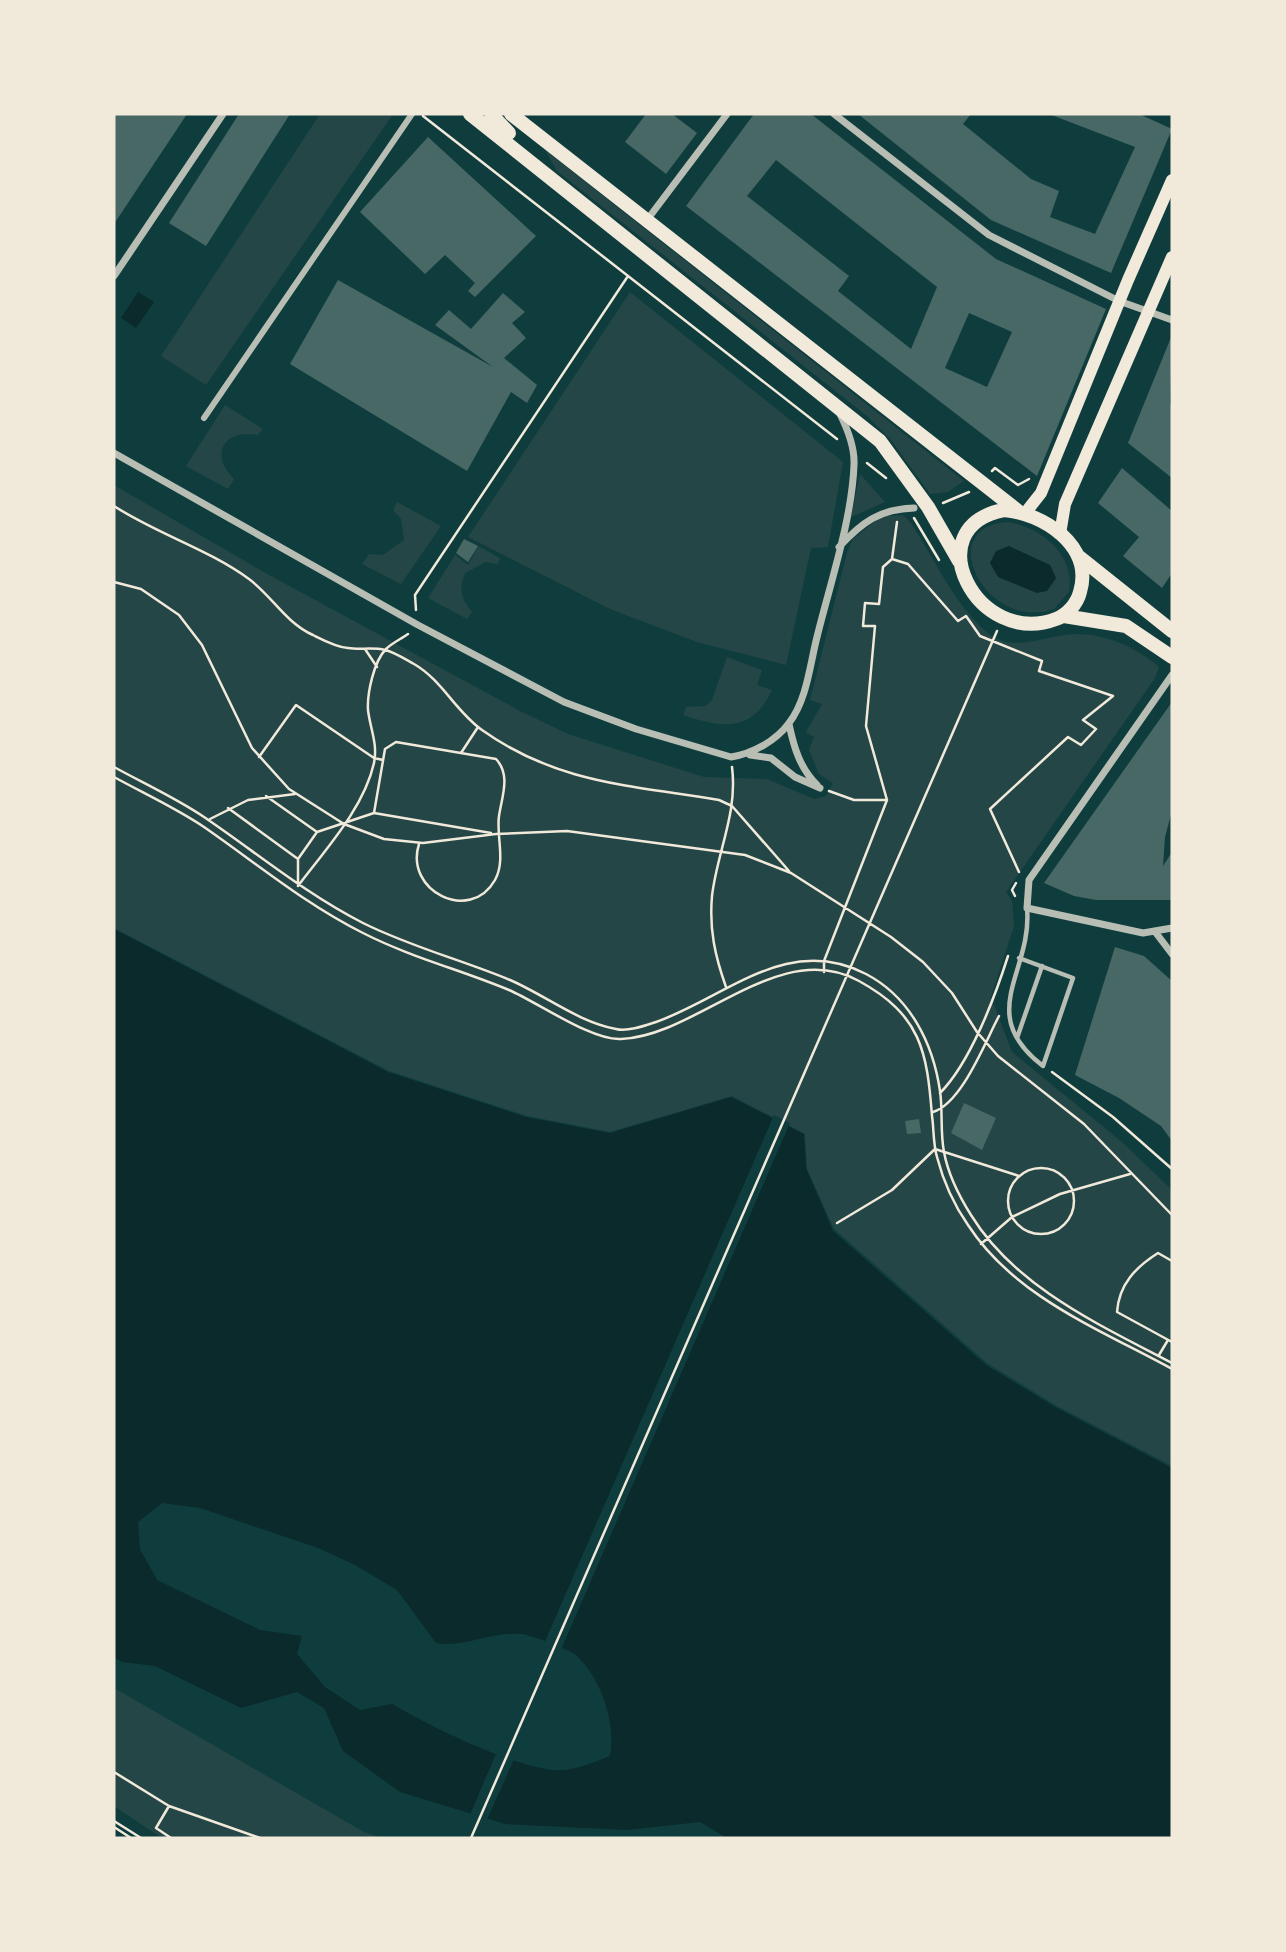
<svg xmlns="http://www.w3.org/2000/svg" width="1286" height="1952" viewBox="0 0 1286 1952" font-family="'Open Sans',sans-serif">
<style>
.green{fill:#244646}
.water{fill:#0a2a2b;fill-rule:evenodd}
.pier{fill:#0f3d3e}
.building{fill:#486865;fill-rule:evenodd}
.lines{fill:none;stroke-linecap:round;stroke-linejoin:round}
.path{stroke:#f1e9da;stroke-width:2.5}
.service{stroke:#b8beb3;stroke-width:4.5}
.pedestrian{stroke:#b8beb3;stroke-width:6}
.minor{stroke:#b8beb3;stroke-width:7}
.secondary{stroke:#f1e9da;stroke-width:12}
.trunk{stroke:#f1e9da;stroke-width:14}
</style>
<rect width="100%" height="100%" fill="#0f3d3e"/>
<!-- green -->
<path class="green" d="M320,114H393L206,385L161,356Z
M545,150L964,481L948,492L930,494L891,440L867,416L557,171Z
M630,292L843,462L828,547L811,548L786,665L697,642L610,609L468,537Z
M225,405L263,429L258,435C224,429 209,454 234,479L228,489L186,466Z
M860,474L885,502L851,517Z
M114,485L269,575L522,712L568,734L704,777L767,779L814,799L826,796L833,783L819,774L809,750L814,737L806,732L822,704L810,700L847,553L853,539L874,522L887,516L903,515L911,523C934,558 955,606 988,633C1013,654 1045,635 1075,634C1106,634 1136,647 1159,667L1155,678L1006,892L1012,901L1014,926L991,997L1012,1052L1123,1143L1172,1190V1466L1057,1406L987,1363L834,1229L807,1169L805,1134L732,1096L610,1132L527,1116L389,1071L114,928Z
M397,502L441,526L401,584L362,564L369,554L383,555L404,540L401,519L393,510Z
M1008,522C1041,527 1076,555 1069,592L1054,609C986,633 932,526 1008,522Z
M478,546L500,558L498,564L486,562L465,573C459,590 460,597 472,612L467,619L428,598L455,555L468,565Z
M727,657L762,670L757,685L772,690C752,733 722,728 683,715L686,707L706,706L712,700Z
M114,1688L364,1832L382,1838H162L114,1806Z"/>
<!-- water -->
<path class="water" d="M138,292L154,302L136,328L121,318Z
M1009,546L1050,565L1056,578L1047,591L1037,593L998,577L990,563L996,551Z
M114,929L388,1072L526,1117L610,1133L731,1097L804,1134L806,1168L833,1231L986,1365L1055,1407L1172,1468V1838H727L700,1822L627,1830L505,1824L400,1792L343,1751L324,1708L297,1692L241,1708L155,1666L122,1662L114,1657ZM162,1503L200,1508L318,1548L355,1565L397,1590L436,1643C465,1648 492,1631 522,1634C531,1635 571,1650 577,1656C602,1680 616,1724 610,1756C592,1763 572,1772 552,1770C505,1763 433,1728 392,1704L360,1710L325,1687L297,1654L302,1636L260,1630L157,1580L140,1549L138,1522Z"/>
<!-- pier -->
<path class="pier" d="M774,1115L790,1123L560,1652L543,1646Z
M498,1749L516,1755L486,1822L469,1817Z"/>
<!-- building -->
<path class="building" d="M114,114H187L114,224Z
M239,114H290L206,246L169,223Z
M646,114H672L697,133L666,174L625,142Z
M754,114H811L996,259L1106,309L1037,476L686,206ZM776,160L937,287L911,349L838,291L849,276L747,196ZM969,313L1012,332L987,387L945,368Z
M858,114H971L963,124L1031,179L1059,191L1050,217L1095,234L1135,147L1049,114H1139L1172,129L1111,273L991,220Z
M428,137L536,236L475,297L468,291L475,283L445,255L425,274L360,212Z
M338,280L493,367L435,325L449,310L471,329L503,293L525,312L512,323L526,338L504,358L537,385L527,403L511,392L467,471L290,364Z
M1172,335L1170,404L1172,406V478L1128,443Z
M1122,468L1172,511V573L1162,588L1123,556L1139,537L1098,503Z
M464,539L478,546L468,562L456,553Z
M1172,702V811L1165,837L1163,866L1172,852V900H1096L1074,896L1044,883Z
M1115,947L1144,956L1172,981V1141L1161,1126L1119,1098L1075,1075Z
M964,1103L996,1118L982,1150L951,1133Z
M919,1119L921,1133L907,1134L905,1121Z"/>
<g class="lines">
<!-- path -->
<path class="path" d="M423,116L837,439
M867,463L886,478
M992,471L995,468L1018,485L1029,479
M943,503L969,492
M114,506C157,534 208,549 249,579C272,596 286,623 313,635C323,640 336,647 348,648C360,650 373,647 385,650C394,652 405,659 414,664C442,680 456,712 482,730C558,784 631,785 719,800L732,806L789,871
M914,518L939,560
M892,559L897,522
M114,582L141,589L179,615L202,645L252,748L289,789L344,824L384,839L423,843L496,834L567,831L745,855L791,873L891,937L923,962L952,993L977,1032L998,1056L1084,1124L1172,1215
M416,610L415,595L628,276
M365,649L377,667
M461,753L478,727
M259,757L296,705L374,758L383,760
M114,767C143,783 176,798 204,817C257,853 306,894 363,923C411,947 462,960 510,980C545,995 578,1022 616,1029C627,1032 644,1026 656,1022C725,998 787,933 866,974C910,997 933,1043 940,1091C943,1111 940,1132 944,1152C948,1174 959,1196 971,1215C1015,1287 1100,1325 1172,1363
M114,777C143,793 176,808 204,827C256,863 305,904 363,933C410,957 461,970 509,990C537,1002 592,1041 621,1039C698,1036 779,937 859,981C921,1015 927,1051 932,1116C934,1129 933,1144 937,1157C943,1180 954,1205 968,1225C1015,1297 1099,1329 1172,1369
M829,791L854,800H887L866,726L875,626H863L865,603L879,604L883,567L892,559L908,564L958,621L966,616L980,636L1042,661L1039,671L1113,696L1083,720L1096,729L1081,745L1068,737L990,809L1019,872
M228,808L298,859L317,832L266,796
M374,813L385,749L396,742L496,759C511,775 502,796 499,816C496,836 506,860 495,880C470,924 404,891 419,844
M210,819L248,800L295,794
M317,832L374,813L491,833
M298,859V886
M298,886C325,850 364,808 374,763C378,744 370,728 368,710C367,693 374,661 386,649C392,643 401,639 408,634
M1015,896L1012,890L1016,883
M824,972V961L887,800
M726,987C715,956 709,929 712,896C717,852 738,813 732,767
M1052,1072L1113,1117L1172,1169
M940,1093C970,1063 995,997 1008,956
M933,1112C962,1103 985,1042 999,1016
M1008 1201a33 33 0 1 1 66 0a33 33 0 1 1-66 0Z
M837,1223L892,1190L935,1149L1019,1176
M981,1244L1012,1217L1060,1194L1130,1174
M1172,1261L1158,1253C1136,1267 1119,1284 1117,1312L1172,1342
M1159,1355L1168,1340
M114,1772L169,1806L260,1838
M169,1806L156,1828L171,1838
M114,1821L141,1838
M114,1827L131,1838
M471,1838L997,631"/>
<!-- service -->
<path class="service" d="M1019,958L1073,978L1043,1066C974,1013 1033,972 1027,908
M1017,1038L1042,966"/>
<!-- pedestrian -->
<path class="pedestrian" d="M204,418L412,114"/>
<!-- minor -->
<path class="minor" d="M834,114L989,235L1119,301L1172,320
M647,220L727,114
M114,276L223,114
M114,453L418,625L564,702L636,729L731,757C752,754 776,741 789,723C807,700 810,664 817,637C830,584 852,519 854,465C855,447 848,430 840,414
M839,547C862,522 880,509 914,508
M1172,675L1029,880L1027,908L1143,933L1172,928
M789,724C794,748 800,768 817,785
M750,755L771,758L795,777L820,788
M1156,933L1172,954"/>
<!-- secondary -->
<path class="secondary" d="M1026,512L1041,493L1128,280L1172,180
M1060,534L1065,504L1172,257"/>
<!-- trunk -->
<path class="trunk" d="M470,114L880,441L928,507L959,561
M491,114L509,133
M511,114L1018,511
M1004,510C1043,513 1094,546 1080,592C1077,604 1067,615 1056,619C977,649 915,527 1004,510Z
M1078,556L1172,631
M1064,616L1126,626L1172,657"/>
</g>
<!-- border -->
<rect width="1286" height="1952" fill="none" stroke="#f1e9da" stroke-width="231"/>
</svg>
